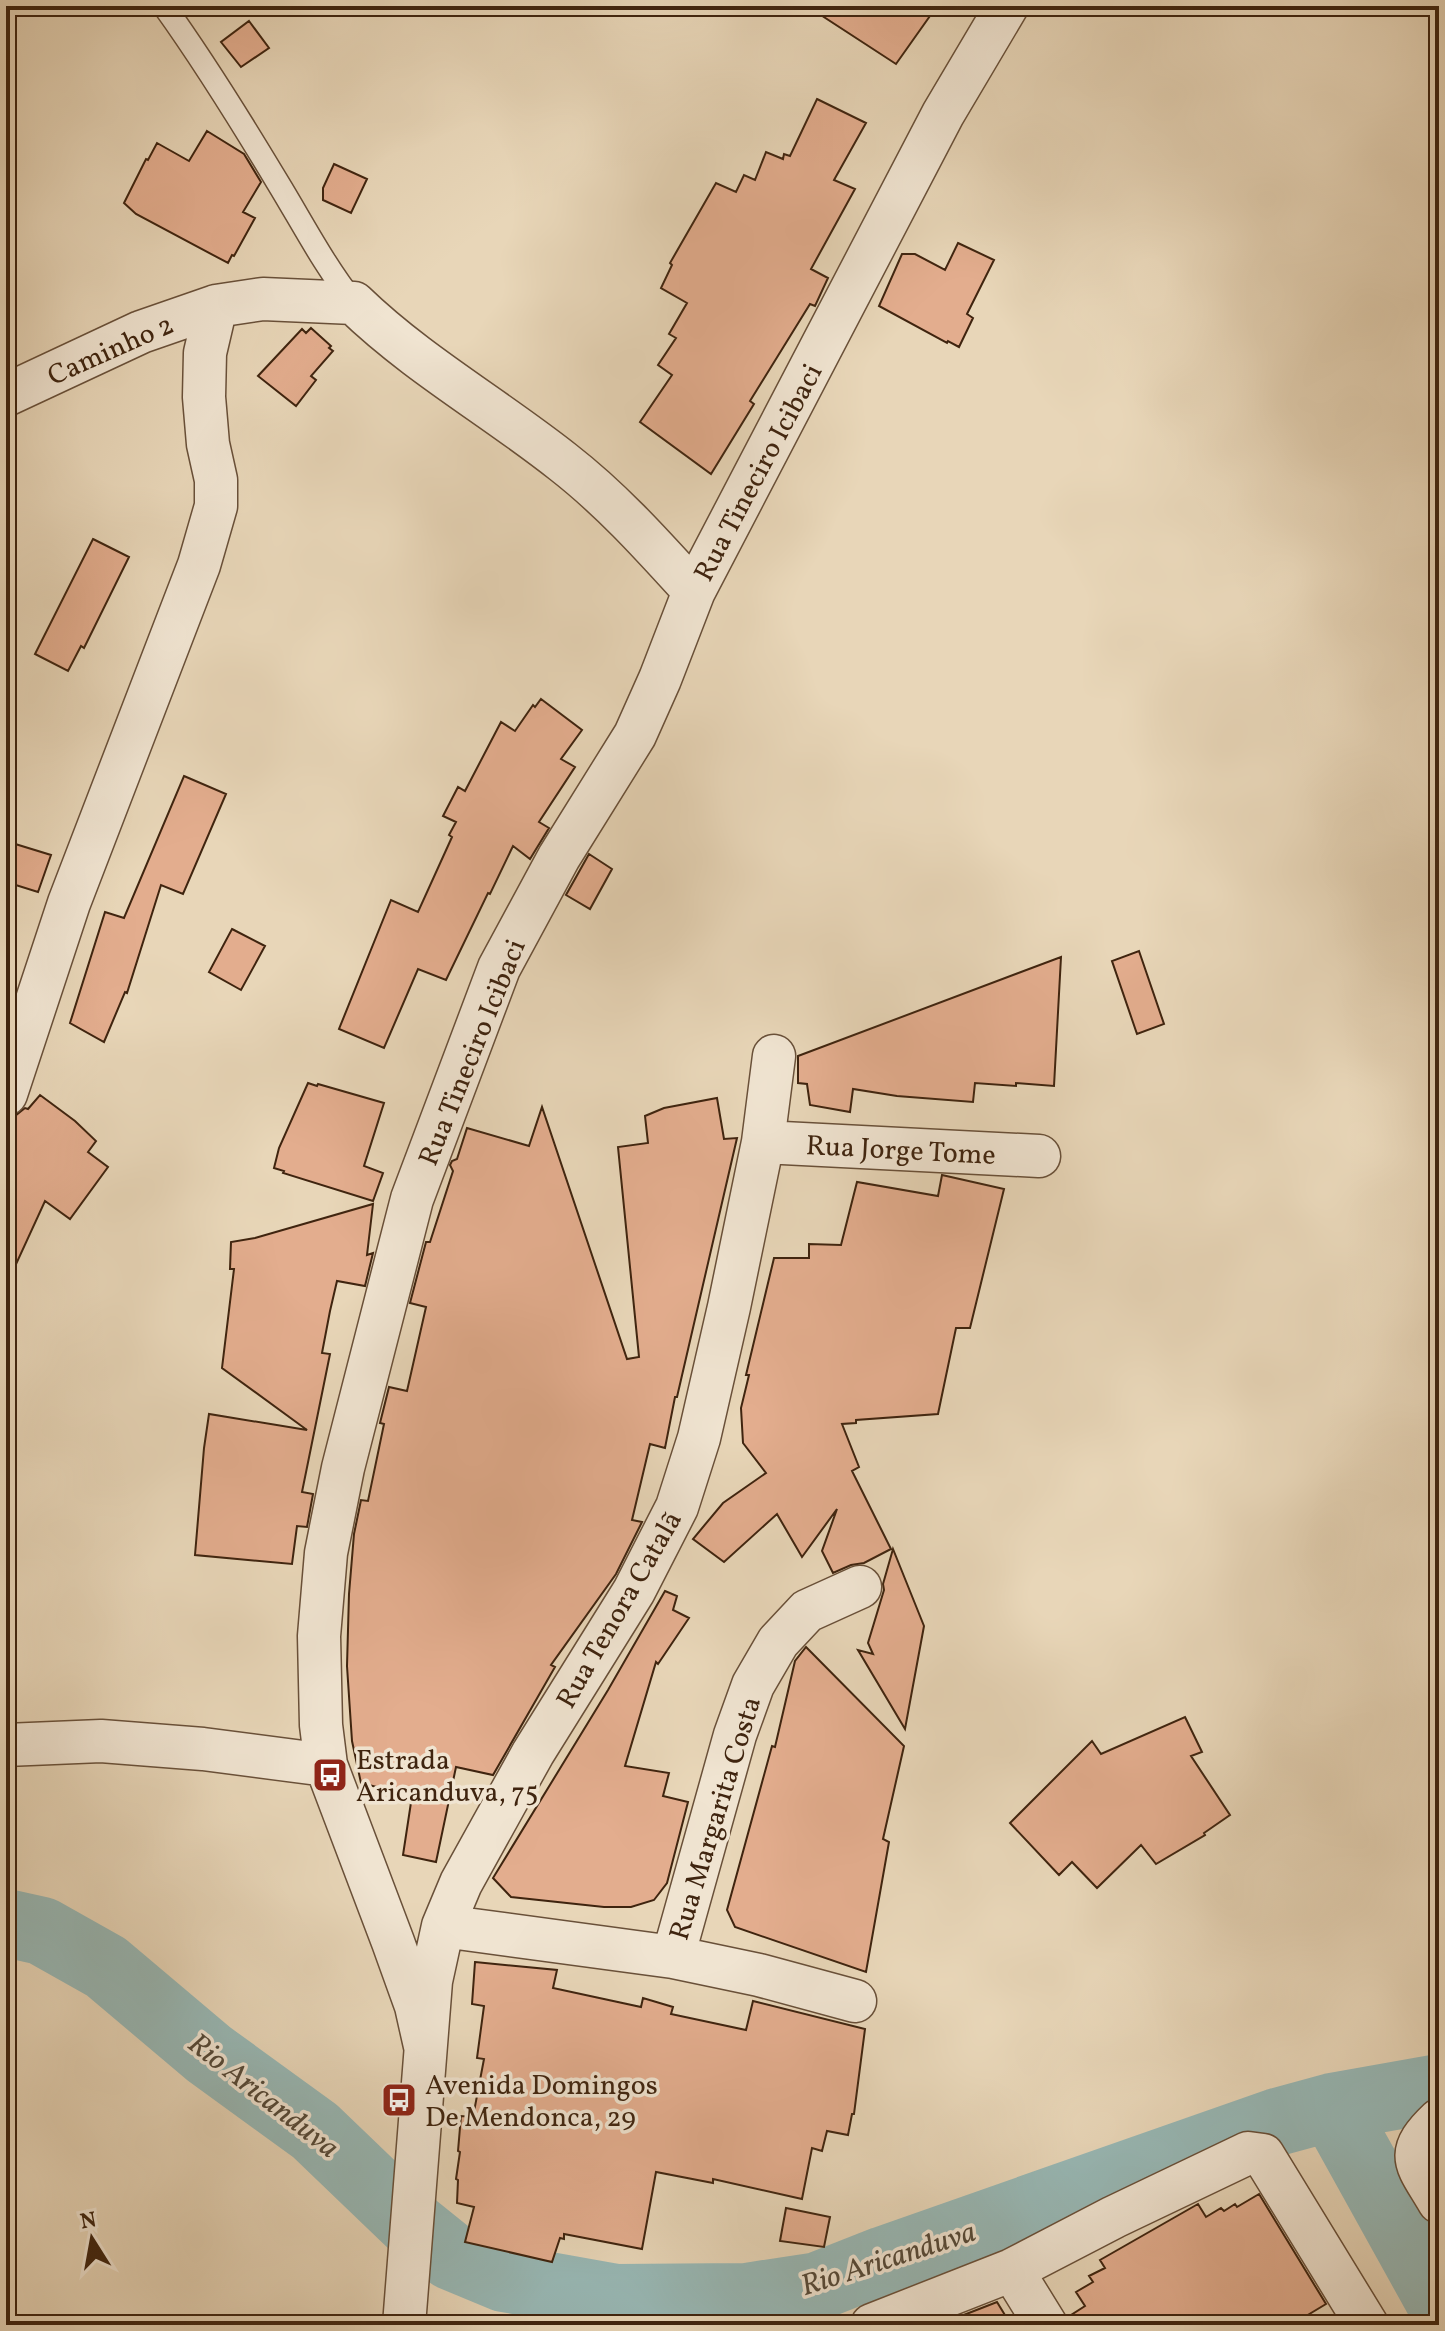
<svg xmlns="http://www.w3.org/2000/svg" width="1445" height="2331" viewBox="0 0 1445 2331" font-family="Vollkorn,serif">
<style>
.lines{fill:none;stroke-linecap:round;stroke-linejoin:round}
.river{stroke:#98b8b5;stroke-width:68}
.building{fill:#e3ad8e;stroke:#3f240f;stroke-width:2}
.lane-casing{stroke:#695039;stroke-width:25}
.street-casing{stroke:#695039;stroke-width:45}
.lane{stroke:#f0e4d1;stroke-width:22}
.street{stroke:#f0e4d1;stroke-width:42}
.labels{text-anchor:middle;stroke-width:7;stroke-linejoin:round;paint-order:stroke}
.street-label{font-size:28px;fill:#3f240f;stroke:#f0e4d1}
.poi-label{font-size:28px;fill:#3f240f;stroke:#f0e4d1;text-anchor:start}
.water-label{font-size:30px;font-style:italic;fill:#554938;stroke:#f0e4d1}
</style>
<rect width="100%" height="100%" fill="#e8d6b8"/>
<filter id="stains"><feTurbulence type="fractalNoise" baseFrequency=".0025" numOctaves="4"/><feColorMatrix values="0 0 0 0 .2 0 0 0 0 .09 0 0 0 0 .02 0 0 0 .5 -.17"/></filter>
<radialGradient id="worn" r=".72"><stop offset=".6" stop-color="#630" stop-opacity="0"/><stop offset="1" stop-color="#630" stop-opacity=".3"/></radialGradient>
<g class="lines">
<!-- river -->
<path class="river" d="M6,1923L42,1931L106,1967L209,2054L315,2131L415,2227L451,2256L504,2278L616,2298L746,2297L818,2286L884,2260L1277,2122L1332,2107L1439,2088
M1332,2107L1439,2300"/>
</g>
<!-- building -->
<path class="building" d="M807,6H937L896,64Z
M249,21L269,48L241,67L221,42Z
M817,99L866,123L834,180L855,189L811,269L828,278L815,306L810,304L750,401L754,404L711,474L640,422L672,375L658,365L676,338L669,334L687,303L661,288L672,265L670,263L716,183L736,192L744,175L755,180L766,152L783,159L784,154L790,156Z
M207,131L244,154L261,182L243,212L255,218L234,256L232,255L228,263L136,214L124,203L146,159L148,160L157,143L189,161Z
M334,164L367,179L351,213L323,200V188Z
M958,243L994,260L967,314L973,318L959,347L948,341L947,343L879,306L902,254H915L945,270Z
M311,328L331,346L329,348L333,351L311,376L316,380L296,406L258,376L302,329L306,333Z
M93,539L129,557L84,648L81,646L68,671L35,654Z
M541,699L582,730L561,759L575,767L539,822L549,828L530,859L513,846L490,894L488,893L446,980L418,969L384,1048L339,1029L391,900L418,912L452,837L449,835L456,822L443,816L458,787L465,791L501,722L515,731L533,705L535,707Z
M184,776L226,794L183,894L161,885L127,993L125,992L104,1042L70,1023L105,912L124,918Z
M12,843L51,855L38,892L6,882V864Z
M589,854L612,869L590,909L566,895Z
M232,929L265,946L241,990L209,972Z
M1139,951L1164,1024L1137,1034L1112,961Z
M1061,957L1054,1086L1016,1083V1086L975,1083L973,1102L897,1096L853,1089L850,1112L810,1105L807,1084L798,1083V1056Z
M308,1083L317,1086L318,1084L384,1103L364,1166L383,1173L373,1201L283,1173L284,1171L274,1168L279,1148Z
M40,1095L75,1121L96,1141L88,1152L108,1167L70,1219L45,1201L6,1286V1128L15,1116L25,1108L28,1109Z
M717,1098L724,1139L737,1138L677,1397H675L665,1448L650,1444L632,1520L642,1522L616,1574L551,1665L555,1667L493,1775L456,1767L436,1862L403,1855L412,1796L361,1783L352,1741L347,1666L349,1594L354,1534L361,1500L368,1501L384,1424L380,1423L389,1387L407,1391L426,1307L410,1303L426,1242H430L453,1171L450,1165L452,1161L457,1159L467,1128L529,1146L542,1107L627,1359L639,1357L618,1147L648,1143L645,1116L664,1108Z
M942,1175L1004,1189L970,1328H956L938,1414L856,1420V1423L842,1424L859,1467L852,1471L891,1549L864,1563L851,1565L833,1573L822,1551L837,1509L802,1557L777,1514L724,1562L693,1539L723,1503L766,1473L743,1443L741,1408L749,1375H746L774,1258H809V1244L841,1245L857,1182L938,1196Z
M373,1204L367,1255L373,1253L365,1286L337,1281L330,1311L322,1353L330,1354L302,1492L313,1494L307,1527L297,1526L292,1564L195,1555L204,1448L209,1414L307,1430L222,1368L234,1269H230L231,1242L255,1238Z
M893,1549L924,1626L905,1729L858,1650L873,1654L868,1643L884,1590L883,1584Z
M665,1591L677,1596L673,1610L689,1618L658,1664L656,1662L625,1766L669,1773L663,1796L688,1802L667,1883L654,1900L631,1907H604L511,1897L493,1878L608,1690Z
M806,1647L904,1746L883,1839L889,1842L866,1972L735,1927L727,1910L772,1746L775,1747L795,1661Z
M1185,1717L1202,1752L1191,1756L1230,1815L1204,1833L1205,1835L1156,1864L1141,1845L1097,1888L1072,1862L1059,1875L1010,1823L1092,1741L1101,1754Z
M475,1962L557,1970L553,1988L641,2007L643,1998L673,2007L671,2014L746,2030L753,2001L865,2029L854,2114H852L848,2135L827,2131L822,2151L812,2148L802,2199L713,2179V2183L656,2172L642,2249L564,2234V2239L560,2238L552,2262L465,2242L474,2207L457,2203L458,2180L456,2179L460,2152L458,2151L461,2116L473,2117L484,2059L477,2058L484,2006L472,2004Z
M1259,2194L1326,2304L1291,2325H1070L1068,2317L1085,2306L1076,2292L1093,2282L1089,2276L1105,2268L1100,2260L1198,2204L1206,2217L1221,2208L1224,2211L1235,2204L1237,2207Z
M786,2208L830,2217L824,2247L780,2241Z
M997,2302L1011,2325H938Z"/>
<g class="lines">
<defs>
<path id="lane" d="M164,6C205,63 242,123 278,183C303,224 324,265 354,303"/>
<path id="street" d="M6,395L141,332L216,306L263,299L354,303C417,364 495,408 563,462C612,500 653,546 694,591
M6,1094L69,903L199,565L216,506V480L208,444L204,397L205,353L216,306
M763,1142L1039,1156
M6,1745L101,1741L203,1749L326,1765
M443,1926L673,1957L759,1975L855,2001
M673,1957L735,1735L753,1685L778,1642L807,1611L860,1587
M425,2046L416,2006L393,1942L326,1765L321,1725L319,1636L326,1553L343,1468L412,1199L499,968L559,857L635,735L660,679L694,591L943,114L1007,6
M1439,2120C1402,2155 1417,2164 1439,2202
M1012,2270L1046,2325
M404,2325L431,1981L443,1926L461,1883L533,1753L634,1591L677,1507L699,1438L729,1307L763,1142L774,1056
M872,2325L1012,2270L1114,2217L1248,2153L1263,2155L1367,2325"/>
</defs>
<!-- lane casing -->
<use href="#lane" class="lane-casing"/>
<!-- street casing -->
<use href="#street" class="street-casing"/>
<!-- lane -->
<use href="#lane" class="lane"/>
<!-- street -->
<use href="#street" class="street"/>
</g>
<!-- icons -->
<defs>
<symbol id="bus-square" viewBox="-11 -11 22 22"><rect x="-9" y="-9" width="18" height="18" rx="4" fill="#8f2418" stroke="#f0e4d1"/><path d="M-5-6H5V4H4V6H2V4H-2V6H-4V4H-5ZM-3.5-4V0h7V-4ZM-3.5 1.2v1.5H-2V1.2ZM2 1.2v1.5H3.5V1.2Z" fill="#fff"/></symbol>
</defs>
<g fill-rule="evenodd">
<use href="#bus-square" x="310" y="1755" width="40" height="40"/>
<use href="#bus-square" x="379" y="2080" width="40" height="40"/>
</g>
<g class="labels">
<!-- street labels -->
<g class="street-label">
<text transform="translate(110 349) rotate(-24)" y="10">Caminho 2</text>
<text transform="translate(757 472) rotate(-62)" y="10">Rua Tineciro Icibaci</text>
<text transform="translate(471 1052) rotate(-68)" y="10">Rua Tineciro Icibaci</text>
<text transform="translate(901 1149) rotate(3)" y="10">Rua Jorge Tome</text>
<text transform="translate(618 1609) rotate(-60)" y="10">Rua Tenora Catalã</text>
<text transform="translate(714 1818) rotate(-73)" y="10">Rua Margarita Costa</text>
</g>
<!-- poi labels -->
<g class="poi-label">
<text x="356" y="1769">Estrada<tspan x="356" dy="32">Aricanduva, 75</tspan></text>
<text x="425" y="2094">Avenida Domingos<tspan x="425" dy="32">De Mendonca, 29</tspan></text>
</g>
<!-- water labels -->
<g class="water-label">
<text transform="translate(264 2095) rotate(38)" y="10">Rio Aricanduva</text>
<text transform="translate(888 2258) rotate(-18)" y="10">Rio Aricanduva</text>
</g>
</g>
<!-- margin -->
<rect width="1445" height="2331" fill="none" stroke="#e8d6b8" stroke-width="32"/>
<rect x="8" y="8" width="1429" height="2315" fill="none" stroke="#3f240f" stroke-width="4"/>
<rect x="16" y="16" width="1413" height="2299" fill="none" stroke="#3f240f" stroke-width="2"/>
<!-- north arrow -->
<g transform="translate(92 2239) rotate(349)" stroke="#f0e4d1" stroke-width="6" paint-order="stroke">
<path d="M0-6L14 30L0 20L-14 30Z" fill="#3f240f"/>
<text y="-12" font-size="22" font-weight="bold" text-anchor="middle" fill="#3f240f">N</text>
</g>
<rect width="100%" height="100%" filter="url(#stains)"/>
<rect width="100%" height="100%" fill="url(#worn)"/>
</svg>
